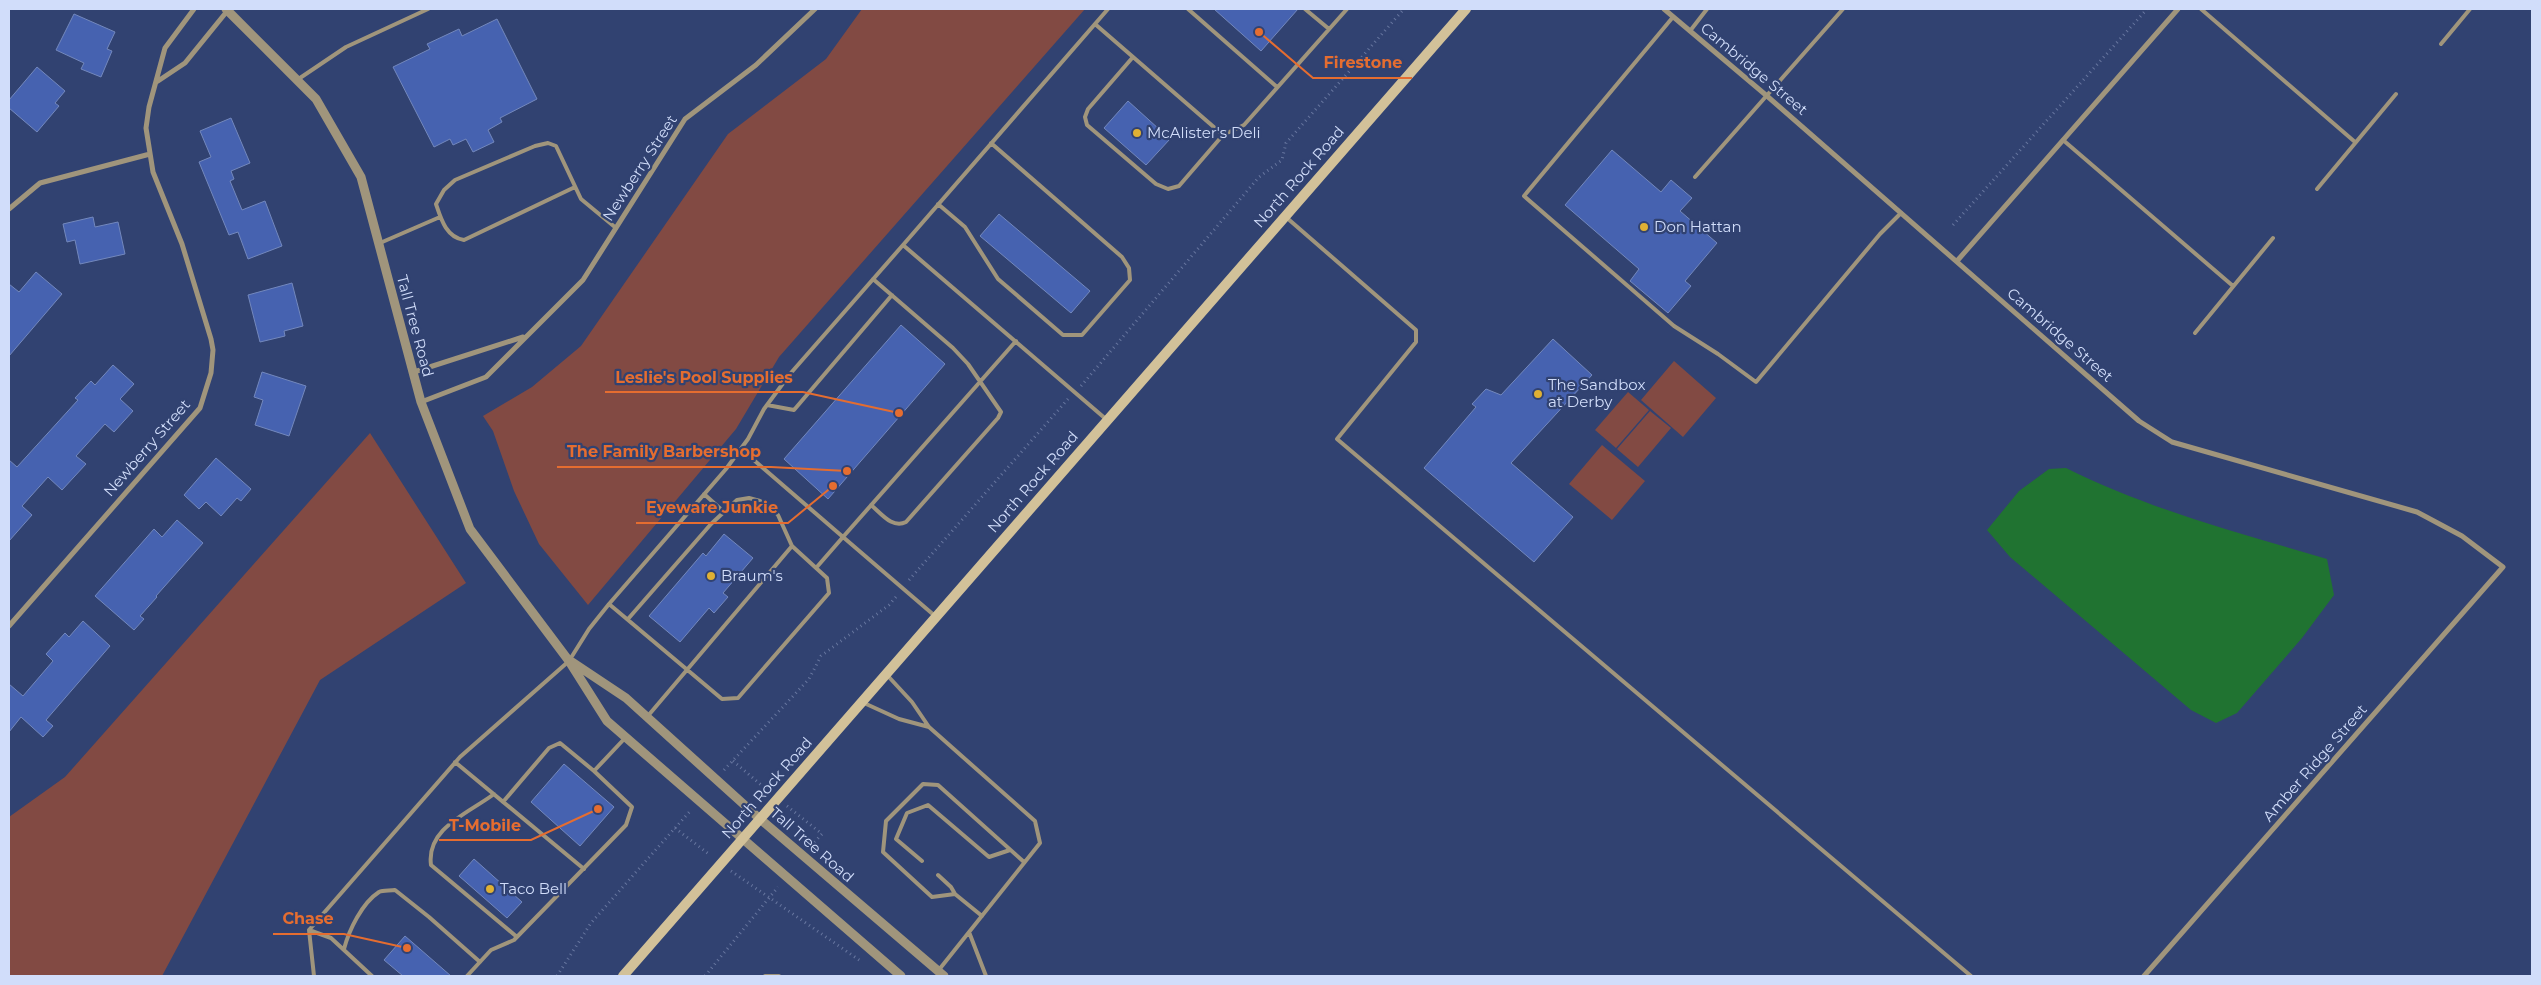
<svg xmlns="http://www.w3.org/2000/svg" width="2541" height="985" viewBox="0 0 2541 985" font-family="Montserrat,sans-serif">
<style>
.green{fill:#824a43}
.water{fill:#207331}
.building{fill:#4662b0;stroke:#7388bd}
.lines{fill:none;stroke-linecap:round;stroke-linejoin:round}
.path{stroke:#6877a0;stroke-width:3;stroke-dasharray:1 4;stroke-linecap:butt}
.service{stroke:#a0957c;stroke-width:4}
.minor{stroke:#a0957c;stroke-width:5}
.tertiary{stroke:#a0957c;stroke-width:9}
.secondary{stroke:#d2c199;stroke-width:10}
.poi-dot{fill:#dfb034;stroke:#314271;stroke-width:2}
.labels{text-anchor:middle;stroke-width:4.5;stroke-linejoin:round;paint-order:stroke}
.street-label{font-size:15px;fill:#d1ddfa;stroke:#314271}
.poi-label{font-size:15px;fill:#d1ddfa;stroke:#314271;text-anchor:start}
.leader{fill:none;stroke:#e56d30;stroke-width:2}
.callout-dot{fill:#e56d30;stroke:#314271;stroke-width:2}
.callout-label{font-size:16px;text-anchor:middle;font-weight:bold;fill:#e56d30;stroke:#314271;stroke-width:4.5;stroke-linejoin:round;paint-order:stroke}
</style>
<rect width="100%" height="100%" fill="#314271"/>
<!-- green -->
<path class="green" d="M862,9H1085L779,357L736,429L588,605L539,544L514,491L493,431L483,416L532,387L581,346L728,134L826,59Z
M1674,361L1716,398L1683,437L1641,400Z
M1628,392L1649,410L1616,448L1595,430Z
M1650,411L1671,428L1638,467L1617,449Z
M370,433L466,583L320,680L162,976H9V817L65,777Z
M1602,445L1645,481L1612,520L1569,484Z"/>
<!-- water -->
<path class="water" d="M2066,468C2148,509 2239,533 2327,559L2334,595L2302,638L2237,713L2216,723L2191,710L2010,557L1987,530L2019,491L2049,469Z"/>
<!-- building -->
<path class="building" d="M1214,9H1298L1261,51Z
M74,14L115,32L107,49L112,51L101,77L81,69L84,63L56,50Z
M497,19L537,99L500,118L502,122L488,130L494,142L473,152L466,139L453,145L450,139L434,147L393,67L430,49L427,44L459,29L462,36Z
M37,67L65,91L55,103L59,106L37,132L9,108V100Z
M1128,101L1170,139L1146,165L1104,128Z
M231,118L250,163L231,171L234,179L230,181L242,210L265,201L282,246L248,259L238,232L229,235L199,162L211,157L200,131Z
M1612,150L1661,192L1671,180L1692,198L1680,211L1717,243L1685,281L1691,286L1668,313L1630,281L1639,269L1565,205Z
M999,214L1090,291L1071,313L980,236Z
M93,217L95,227L118,222L125,254L80,264L75,240L67,242L63,224Z
M36,272L62,294L9,356V284L19,292Z
M292,283L303,326L284,331L285,336L260,342L248,295Z
M901,325L945,364L828,499L784,459Z
M1553,339L1592,375L1511,463L1573,517L1534,562L1424,468L1476,407L1472,404L1486,389L1501,395Z
M113,365L134,384L120,399L133,411L114,432L105,424L76,456L86,464L62,490L48,477L22,506L32,515L9,541V460L17,467L78,400L75,398L91,381L95,385Z
M262,372L306,386L289,436L255,425L263,400L254,397Z
M216,458L251,489L241,501L237,498L221,516L206,502L199,509L184,495Z
M177,520L203,543L156,596L157,597L140,616L144,619L134,630L95,596L154,529L162,537Z
M724,534L753,558L723,593L728,597L714,613L709,608L680,642L649,616L703,553L706,556Z
M83,621L110,646L46,720L53,726L43,737L21,717L9,732V684L23,696L53,661L46,654L65,633L69,637Z
M564,764L614,807L580,846L531,802Z
M474,859L522,902L507,918L459,876Z
M405,936L451,976H403L384,960Z"/>
<g class="lines">
<!-- path -->
<path class="path" d="M1953,225L2147,9
M1081,386L1259,177L1282,160L1286,143L1404,9
M909,580L1068,399
M733,761L767,790
M724,770L809,679L821,656L889,605L896,597
M787,806L822,834L810,847
M675,828L710,855
M731,871L862,962
M557,976L591,923L691,810
M705,976L778,887"/>
<!-- service -->
<path class="service" d="M1188,9L1277,87
M1305,9L1329,29
M2201,9L2355,142
M1673,17L1524,196L1674,326L1718,354L1756,382L1880,234L1901,213
M1095,24L1223,135L1244,125L1347,9
M1690,31L1707,9
M2441,44L2470,9
M1133,57L1088,109L1085,117L1087,125L1156,184L1168,189L1179,186L1223,135
M297,80L346,47L428,9
M2063,140L2233,286
M1695,177L1843,9
M575,187L464,240C446,237 441,219 436,204L444,190L455,180L535,146L548,143L556,146L581,199L616,228
M2317,189L2396,94
M938,204L965,227L998,279L1063,335H1082L1130,280L1129,268L1122,257L991,143
M1287,218L1416,330V342L1337,439L1971,976
M380,243L440,217
M903,245L1108,9
M2195,333L2273,238
M767,405L794,410L892,295
M741,449L843,537L816,568
M704,494L724,512
M871,505C881,513 892,529 906,522L998,418L1001,412L968,364L953,348L873,279
M609,604L722,699L738,698L829,593L827,578L792,546L647,717
M935,616L843,537L1016,341
M628,619L711,524L737,500L749,498L760,501L771,507L778,515L792,546
M887,675L912,702L929,727L1035,821L1040,843L938,971
M864,703L899,719L929,727
M455,762L584,869
M494,794C469,813 426,828 431,865L517,937
M503,802L549,748L560,743L594,771
M922,861L896,839L907,813L928,805L989,857L1010,850
M938,875L951,887L955,894L982,916
M955,894L932,897L883,852L886,821L923,784L938,785L1024,862
M309,930L331,938L372,976
M969,932L986,976
M344,949C349,930 362,903 379,892C383,890 390,891 395,890L429,917L480,962
M314,976L309,930L460,757L569,661L589,629L609,604L726,469L748,439L764,409L790,374L903,245L1107,420
M467,976L491,950L514,940L626,825L632,807L594,771L626,737
M765,976H779"/>
<!-- minor -->
<path class="minor" d="M1664,9L1767,96L2139,421L2172,442L2417,512L2462,536L2503,567L2144,976
M158,81L185,63L228,10
M9,209L40,183L150,154
M1957,261L2178,9
M414,372L523,337
M421,402L486,377L583,280L685,119L756,65L815,9
M9,626L200,408L211,373L213,350L211,339L182,244L153,172L146,128L149,107L165,48L194,9"/>
<!-- tertiary -->
<path class="tertiary" d="M226,9L316,99L361,177L421,402L470,529L569,661L607,721L901,976
M572,662L626,698L760,819L944,976"/>
<!-- secondary -->
<path class="secondary" d="M623,976L1466,9"/>
</g>
<!-- markers -->
<g class="poi-dot">
<circle cx="1137" cy="133" r="5"/>
<circle cx="1644" cy="227" r="5"/>
<circle cx="1538" cy="394" r="5"/>
<circle cx="711" cy="576" r="5"/>
<circle cx="490" cy="889" r="5"/>
</g>
<g class="labels">
<!-- street labels -->
<g class="street-label">
<text transform="translate(1754 69) rotate(40)" y="5">Cambridge Street</text>
<text transform="translate(640 168) rotate(-57)" y="5">Newberry Street</text>
<text transform="translate(1299 177) rotate(-49)" y="5">North Rock Road</text>
<text transform="translate(415 326) rotate(75)" y="5">Tall Tree Road</text>
<text transform="translate(2060 335) rotate(41)" y="5">Cambridge Street</text>
<text transform="translate(147 448) rotate(-49)" y="5">Newberry Street</text>
<text transform="translate(1033 482) rotate(-49)" y="5">North Rock Road</text>
<text transform="translate(2315 763) rotate(-49)" y="5">Amber Ridge Street</text>
<text transform="translate(767 788) rotate(-49)" y="5">North Rock Road</text>
<text transform="translate(812 845) rotate(41)" y="5">Tall Tree Road</text>
</g>
<!-- poi labels -->
<g class="poi-label">
<text x="1147" y="138">McAlister's Deli</text>
<text x="1654" y="232">Don Hattan</text>
<text x="1548" y="390">The Sandbox<tspan x="1548" dy="17">at Derby</tspan></text>
<text x="721" y="581">Braum's</text>
<text x="500" y="894">Taco Bell</text>
</g>
</g>
<!-- callouts -->
<path class="leader" d="M1259 32L1313 78H1412M899 413L803 392H605M847 471L771 467H557M833 486L788 523H636M598 809L531 840H439M407 948L344 934H273"/>
<g class="callout-dot">
<circle cx="1259" cy="32" r="5"/>
<circle cx="899" cy="413" r="5"/>
<circle cx="847" cy="471" r="5"/>
<circle cx="833" cy="486" r="5"/>
<circle cx="598" cy="809" r="5"/>
<circle cx="407" cy="948" r="5"/>
</g>
<g class="callout-label">
<text x="1363" y="68">Firestone</text>
<text x="704" y="383">Leslie's Pool Supplies</text>
<text x="664" y="457">The Family Barbershop</text>
<text x="712" y="513">Eyeware Junkie</text>
<text x="485" y="831">T-Mobile</text>
<text x="308" y="924">Chase</text>
</g>
<!-- border -->
<rect width="2541" height="985" fill="none" stroke="#d1ddfa" stroke-width="20"/>
</svg>
